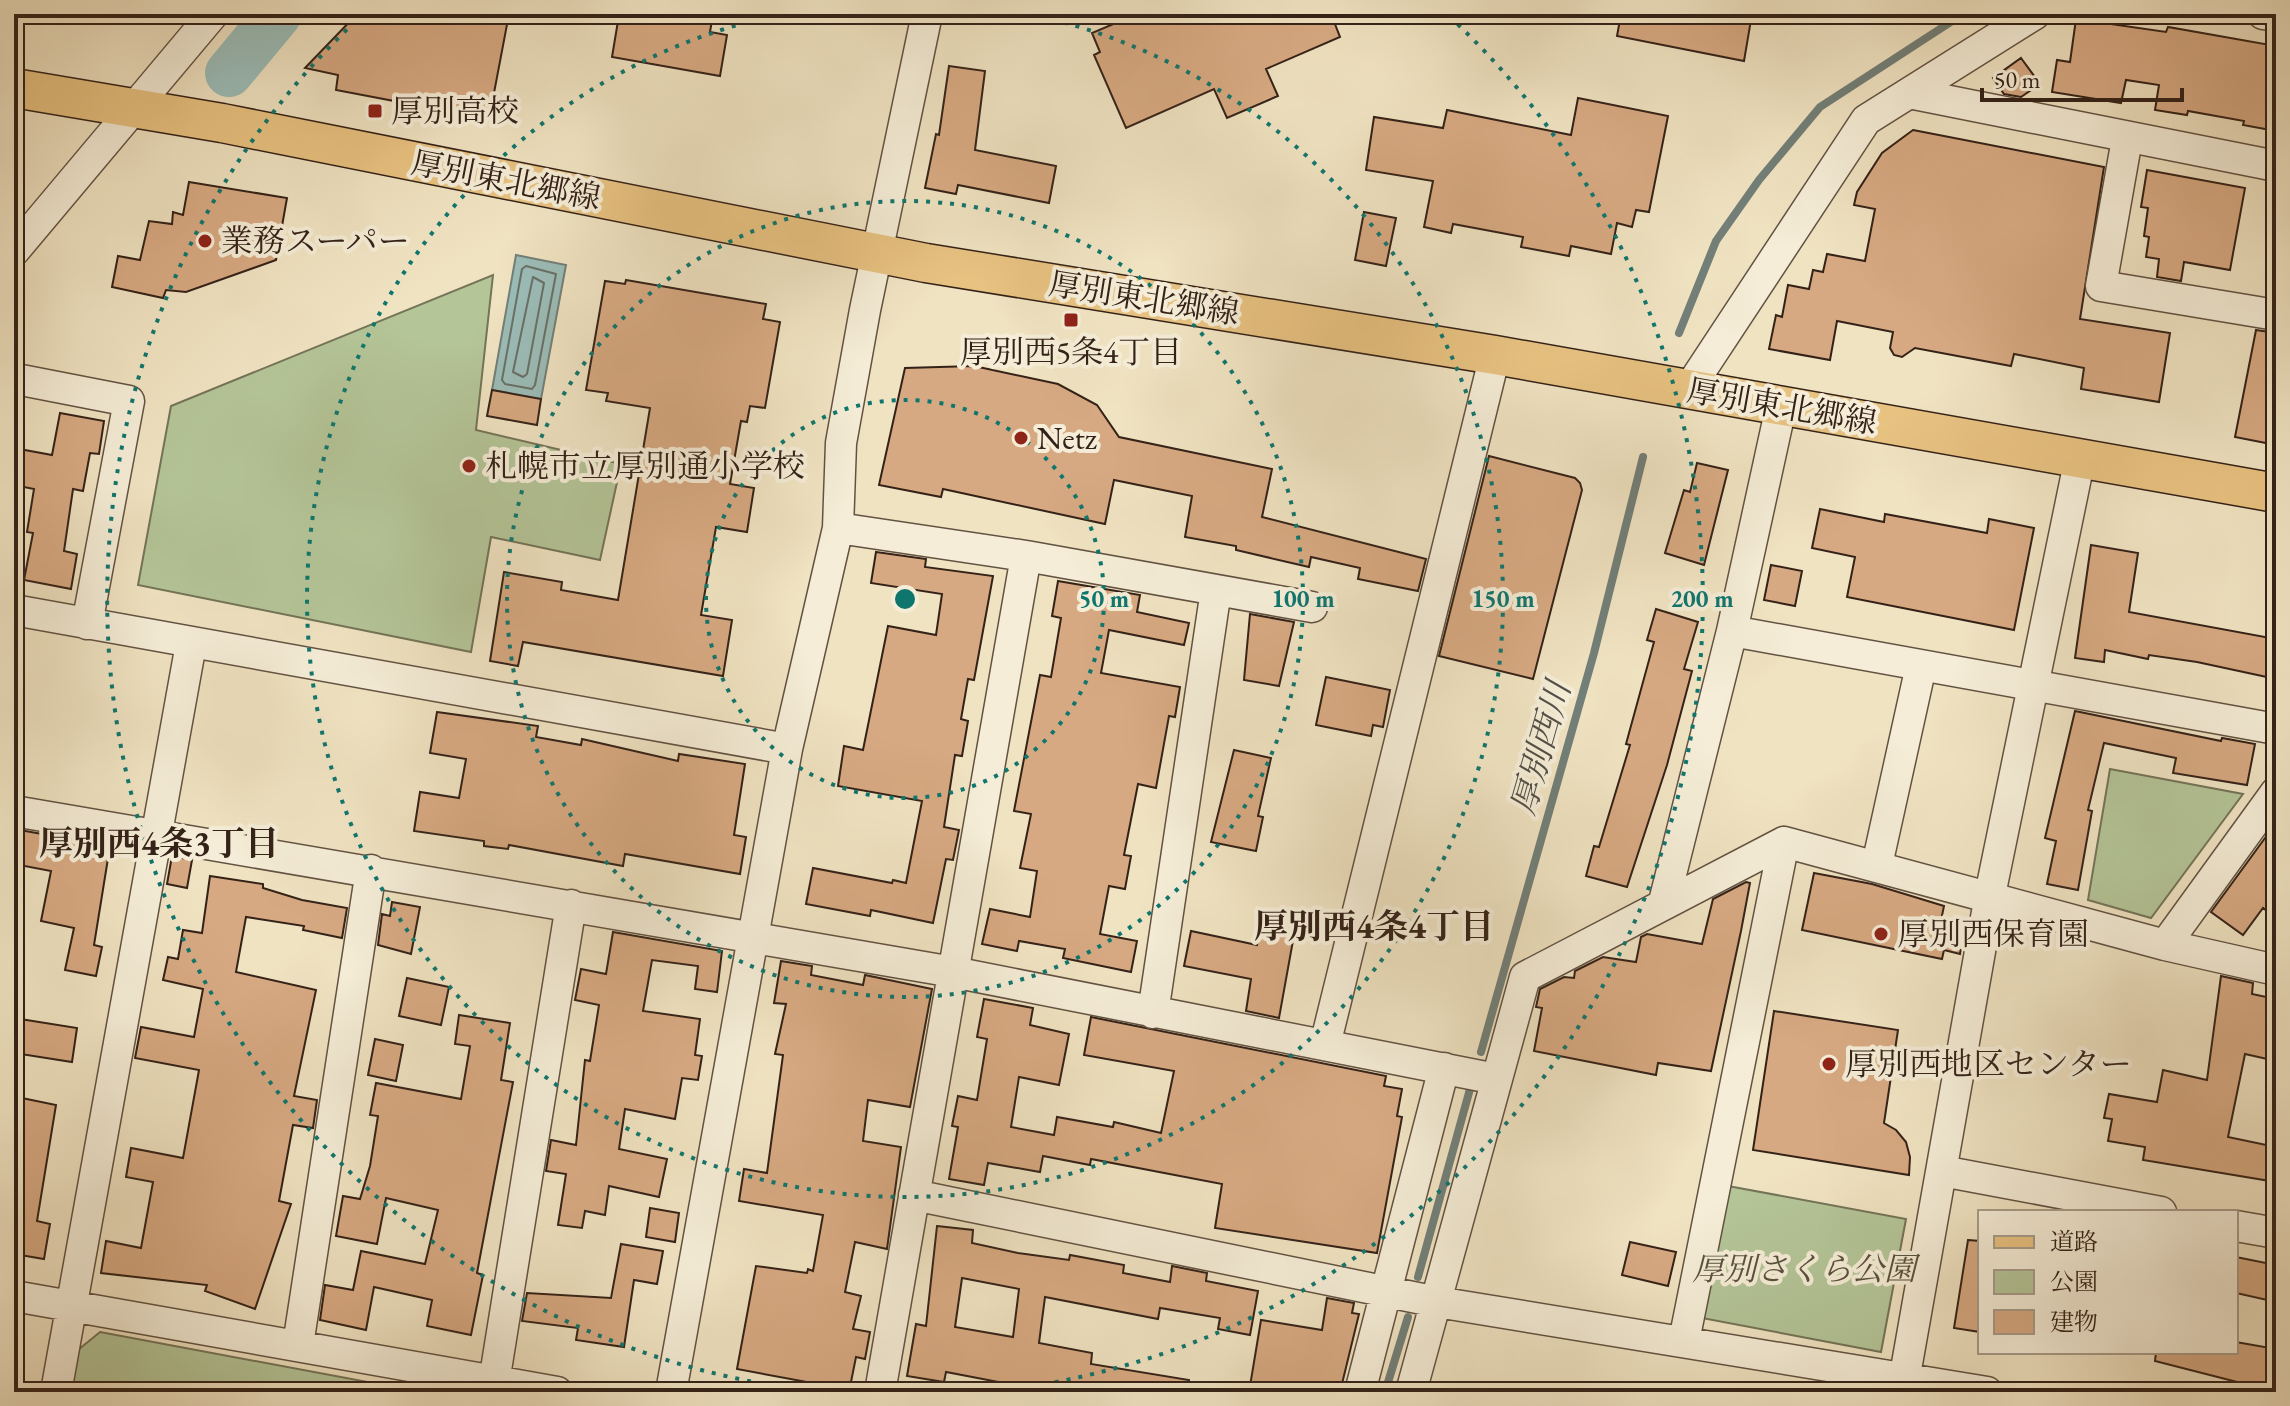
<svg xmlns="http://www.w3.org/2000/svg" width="2290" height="1406" viewBox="0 0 2290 1406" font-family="'EB Garamond','Noto Serif JP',serif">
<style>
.green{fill:#b4c598;stroke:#747458;stroke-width:2}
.water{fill:#9bbdb8;stroke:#727f78;stroke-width:2}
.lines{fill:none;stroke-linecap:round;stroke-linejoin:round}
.shore{stroke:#687068;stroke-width:2}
.stream{stroke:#727f78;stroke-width:8}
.river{stroke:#9bbdb8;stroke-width:48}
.building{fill:#d7a982;stroke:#342218;stroke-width:2;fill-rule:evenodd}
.minor-casing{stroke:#635242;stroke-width:33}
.major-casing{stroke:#342218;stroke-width:41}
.minor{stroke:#f5edd7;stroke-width:30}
.major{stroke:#e8c281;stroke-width:38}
.ring{fill:none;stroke:#0f766e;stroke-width:4;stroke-dasharray:4 8}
.poi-dot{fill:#8f2418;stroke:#f5edd7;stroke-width:3}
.labels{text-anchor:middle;stroke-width:8;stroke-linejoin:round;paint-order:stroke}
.poi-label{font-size:32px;fill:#342218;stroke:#f5edd7;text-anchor:start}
.street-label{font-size:32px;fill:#342218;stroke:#f5edd7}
.park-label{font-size:32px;font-style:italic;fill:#5a533e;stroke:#f5edd7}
.water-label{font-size:34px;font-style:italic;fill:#535048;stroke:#f5edd7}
.neighbourhood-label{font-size:34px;font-weight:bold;fill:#342218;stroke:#f5edd7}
.centre{fill:#0f766e;stroke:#f5edd7;stroke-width:4}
.ring-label{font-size:24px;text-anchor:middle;font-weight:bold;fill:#0f766e;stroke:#f5edd7;stroke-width:8;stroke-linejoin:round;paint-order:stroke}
</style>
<rect width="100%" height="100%" fill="#f0e3c2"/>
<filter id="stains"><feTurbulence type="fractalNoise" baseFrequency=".0025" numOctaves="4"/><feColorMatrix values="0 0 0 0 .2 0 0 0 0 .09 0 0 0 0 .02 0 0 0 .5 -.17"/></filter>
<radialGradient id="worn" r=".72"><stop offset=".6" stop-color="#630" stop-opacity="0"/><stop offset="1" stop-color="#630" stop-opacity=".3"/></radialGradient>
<!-- green -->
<path class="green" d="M493,275L476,430L621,464L600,560L491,537L471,652L138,585L171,406Z
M2110,769L2243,794L2151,918L2088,900Z
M1728,1186L1906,1219L1881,1352L1702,1318Z
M100,1332L421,1392H71L78,1350Z"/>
<!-- water -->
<path class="water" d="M516,255L566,265L541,399L492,390Z"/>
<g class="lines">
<!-- shore -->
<path class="shore" d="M526,266L556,274L535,385L532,389L505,384L502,380L522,269Z
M533,277L544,283L527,374L523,377L513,372Z"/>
<!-- stream -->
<path class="stream" d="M1679,333L1716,241L1759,180L1820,107L1963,14
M1481,1052L1594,653L1643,457
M1418,1277L1470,1089
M1385,1392L1408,1317"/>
<!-- river -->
<path class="river" d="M229,73L278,14"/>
</g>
<!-- building -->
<path class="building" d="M357,14H509L490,114L412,99L410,104L336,90L338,75L305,68Z
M638,14H713L710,32L727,35L720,76L612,57L619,15L637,18Z
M1137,14H1173L1177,21L1192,14H1331L1340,37L1266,69L1278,96L1227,118L1214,89L1126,128L1094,55L1100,52L1092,33Z
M1621,14H1752L1744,61L1617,36Z
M2076,19L2166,32L2168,27L2276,46V131L2243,125L2244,121L2188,111L2187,115L2155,110L2159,85L2126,80L2121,103L2052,92L2057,60L2070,62Z
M2021,58L2040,84L2021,97L2004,94L1993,78Z
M949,66L985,71L975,150L1056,166L1049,203L958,185L956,194L925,188L936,134L939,135Z
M1578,98L1668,116L1649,212L1636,210L1632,227L1617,223L1611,254L1571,246L1569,256L1521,247L1523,237L1453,224L1451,233L1424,227L1433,181L1366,170L1374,117L1443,128L1447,110L1571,135Z
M1913,130L2104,167L2080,319L2170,333L2159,402L2081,389L2084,368L2014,354L2011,366L1915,348L1902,357L1894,355L1890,348L1893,332L1837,321L1830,360L1769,349L1776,315L1782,317L1788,285L1809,289L1813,270L1823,272L1827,254L1865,261L1875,209L1854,205L1857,192L1882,153Z
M2147,170L2245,188L2230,270L2184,262L2181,281L2157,277L2159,259L2146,257L2149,237L2144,236L2148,208L2141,207Z
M189,182L287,198L276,260L186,292L166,290L163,298L112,287L118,256L140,260L149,221L172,224L173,212L183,215Z
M1364,212L1396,218L1386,266L1355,260Z
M626,280L766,304L763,319L780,322L765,408L750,406L747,422L741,421L730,484L754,488L747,532L716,527L701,615L732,620L723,676L523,642L518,666L490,661L504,572L562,582L561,590L618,600L650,408L606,401L608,393L586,390L605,281L625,284Z
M2256,330L2276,333V445L2235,437Z
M974,366L1058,384L1097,405L1119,437L1272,469L1262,517L1426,559L1418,591L1358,579L1360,568L1311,557L1309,567L1236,550V546L1185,537L1192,496L1114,480L1105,524L943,489L941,497L879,485L905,368Z
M492,390L541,399L537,425L487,416Z
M60,413L104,421L99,454L90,453L83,491L73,489L64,551L77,554L71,589L24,580L33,533L27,532L34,489L14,485V448L52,455Z
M1489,456L1575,478L1580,483L1582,490L1533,679L1439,656Z
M1697,463L1728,470L1704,565L1665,553L1684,490L1690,492Z
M1820,509L1884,522L1885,514L1987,533L1989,519L2034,528L2014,630L1847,597L1855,557L1812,548Z
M2091,545L2138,553L2129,612L2276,639V679L2197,662L2149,655L2148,659L2105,650L2104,662L2075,658Z
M876,552L926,559L925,567L993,576L974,680L968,679L961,719L968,721L962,756L955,755L944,827L959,830L953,860L946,859L933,923L871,910L870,916L806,904L813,868L892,883L893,880L906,883L922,801L838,786L844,746L863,750L888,626L936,635L942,594L871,583Z
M1771,565L1802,571L1795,606L1764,600Z
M1058,581L1140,595L1137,612L1189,623L1184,645L1109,630L1101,673L1180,687L1175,717L1169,716L1156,788L1138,784L1124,855L1131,856L1125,889L1109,886L1100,934L1137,941L1131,972L1063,958L1065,949L1019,941L1017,951L982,944L990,909L1030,917L1037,871L1020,868L1031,814L1014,811L1040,675L1051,677L1061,618L1052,616Z
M1656,609L1698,622L1684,669L1692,671L1667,765L1627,887L1586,876L1594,846L1599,847L1630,745L1626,744L1654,642L1647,640Z
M1250,614L1294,622L1279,686L1244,680Z
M1326,677L1390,690L1383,727L1373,725L1371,736L1316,725Z
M2075,711L2221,741L2222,738L2255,744L2247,785L2173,773L2176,758L2104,743L2088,810L2092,811L2078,890L2047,884L2056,841L2045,838Z
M437,712L538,726L536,737L581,745L582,739L678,761L679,754L745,764L734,835L746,837L740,874L625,854L623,866L509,845L508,849L484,846V841L414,831L420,792L459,798L466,759L430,753Z
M1234,750L1271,758L1258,816L1263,817L1256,851L1211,842Z
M2276,823V918L2263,908L2243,935L2211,912Z
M14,829L110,846L94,945L102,947L96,976L65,970L74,928L41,921L51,871L14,864Z
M172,856L192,860L187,888L167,884Z
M1814,873L1872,884L1944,906L1940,925L1964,930L1960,954L1944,950L1942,959L1802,930Z
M210,876L263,884V888L302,900L347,908L342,938L303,930L304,926L246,917L236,972L316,990L294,1096L317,1100L313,1128L293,1125L279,1201L291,1204L255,1309L205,1291L207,1285L101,1273L106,1241L141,1248L153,1182L126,1177L131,1148L183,1158L199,1070L135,1058L141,1027L194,1037L203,989L163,980L168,957L178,959L183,930L202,933Z
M1746,882L1750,883L1741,931L1711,1071L1658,1063L1656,1075L1534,1051L1542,1008L1536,1007L1540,989L1564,977L1574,978L1575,971L1603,957L1636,962L1641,937L1647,934L1702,944L1713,899Z
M392,902L420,907L411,954L378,945L382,914L390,916Z
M1260,929L1294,935L1279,1018L1246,1011L1251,979L1184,966L1191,931L1257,945Z
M613,932L722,951L717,992L695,989L698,966L652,960L643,1011L700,1019L695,1055L702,1056L698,1080L682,1078L675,1119L625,1109L619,1149L667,1159L659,1197L609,1186L605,1215L585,1211L582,1228L558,1225L566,1174L546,1171L551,1140L576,1145L585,1060L590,1061L599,1005L575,1000L581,969L606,974Z
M781,961L812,966L811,975L863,985L865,975L932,989L910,1107L868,1100L863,1141L901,1147L887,1249L855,1242L845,1292L861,1296L853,1329L870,1332L865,1359L856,1357L849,1392H805L807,1382L737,1369L756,1266L807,1273L808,1269L813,1271L823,1215L739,1201L744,1169L767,1173L783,1055L775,1054L786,1004L774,1003Z
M2221,976L2253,983L2252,994L2276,999V1061L2245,1054L2228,1137L2276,1147V1182L2143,1160L2145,1147L2108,1141L2112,1119L2104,1118L2109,1094L2157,1102L2163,1070L2207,1080Z
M407,978L449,987L441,1025L399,1016Z
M984,999L1033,1008L1030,1025L1069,1034L1059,1085L1019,1077L1011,1127L1054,1135L1057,1117L1113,1127L1114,1122L1161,1133L1174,1071L1084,1055L1091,1017L1386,1076L1384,1086L1402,1089L1397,1116L1402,1117L1377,1253L1215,1228L1222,1184L1091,1159L1090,1165L1043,1156L1040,1172L988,1163L984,1185L949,1179L958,1127L952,1126L958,1096L977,1100L987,1039L977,1037Z
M1774,1011L1898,1030L1884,1123L1896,1130L1906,1142L1910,1157L1909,1175L1753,1150Z
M459,1015L510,1023L501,1080L513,1082L477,1273L483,1275L471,1335L427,1326L432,1300L374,1287L366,1330L320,1320L325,1285L353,1290L361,1251L425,1264L438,1210L386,1198L377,1244L336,1236L343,1196L360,1199L370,1166L378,1116L370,1115L376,1083L461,1099L470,1046L455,1044Z
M14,1018L77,1028L72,1062L14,1053Z
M375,1039L403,1045L396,1081L368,1075Z
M17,1097L56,1105L37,1221L50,1224L44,1259L14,1254Z
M650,1208L679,1213L675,1242L646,1237Z
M937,1226L973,1230L972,1243L1018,1253L1069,1260L1070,1255L1124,1265L1123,1273L1170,1282L1172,1266L1207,1273L1206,1281L1258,1291L1250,1335L1218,1329L1220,1318L1160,1308L1158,1319L1045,1297L1039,1343L1092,1353L1091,1364L1189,1380L1188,1392H1083L1041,1386L1040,1390L946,1372L944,1382L907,1376L916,1324L926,1326ZM962,1278L1019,1289L1013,1337L955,1327Z
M1968,1240L1980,1241V1332L1954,1328Z
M1630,1242L1676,1252L1668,1286L1622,1275Z
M621,1244L663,1251L657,1284L634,1280L624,1347L576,1340L578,1328L522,1321L527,1293L611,1298Z
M2236,1257L2276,1265V1302L2236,1293Z
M1327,1298L1354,1303L1352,1313L1359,1314L1340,1392H1249L1261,1320L1322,1330Z
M2236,1342L2276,1349V1392H2243L2245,1384L2155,1361L2156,1352H2236Z"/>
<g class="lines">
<defs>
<path id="minor" d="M2263,14L2276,16
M1909,93L2276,166
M2127,139L2101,286L2276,315
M14,251L213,14
M14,382L16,379L129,401L87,624
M1688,390L1866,120L2035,14
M838,528L1026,556L1312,607
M14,610L787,749
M1732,631L2276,729
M14,811L953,972L1496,1079
M1877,865L1921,666
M1664,902L1732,631L1781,407
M2165,945L2276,792
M1153,1013L1216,590
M1325,1045L1495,355
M1942,1171L2161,1212
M914,1195L1437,1302L1987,1392
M2236,1226L2276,1233
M14,1296L557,1392
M1684,1341L1784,842
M298,1345L371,870
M494,1382L571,905
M56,1392L191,644
M671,1392L787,749L838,528L841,443L865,310L927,14
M880,1392L1026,556
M1360,1392L1444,1068
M1411,1392L1525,977L1784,842L2165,945L2276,970
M1902,1392L1990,895L2080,458"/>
<path id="major" d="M14,88L222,123L926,263L1495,355L2276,493"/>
</defs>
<!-- minor casing -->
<use href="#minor" class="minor-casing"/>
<!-- major casing -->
<use href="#major" class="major-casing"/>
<!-- minor -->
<use href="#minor" class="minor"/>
<!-- major -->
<use href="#major" class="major"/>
</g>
<!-- distance rings -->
<g class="ring">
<circle cx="905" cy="599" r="199"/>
<circle cx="905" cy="599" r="398"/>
<path d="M1029 14A598 598 0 1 1 781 14"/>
<path d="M822 1392A797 797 0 0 1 361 16M1449 16A797 797 0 0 1 988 1392"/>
</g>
<!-- markers -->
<g class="poi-dot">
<rect x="367" y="103" width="16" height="16" rx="4"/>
<circle cx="205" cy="241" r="8"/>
<rect x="1063" y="312" width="16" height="16" rx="4"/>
<circle cx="1021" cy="438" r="8"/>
<circle cx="469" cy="466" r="8"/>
<circle cx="1881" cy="934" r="8"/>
<circle cx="1829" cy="1064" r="8"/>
</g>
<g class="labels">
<!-- poi labels -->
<g class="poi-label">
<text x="391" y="122">厚別高校</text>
<text x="221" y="252">業務スーパー</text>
<text x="1071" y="363" text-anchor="middle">厚別西5条4丁目</text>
<text x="1037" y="449">Netz</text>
<text x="485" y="477">札幌市立厚別通小学校</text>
<text x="1897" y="945">厚別西保育園</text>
<text x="1845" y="1075">厚別西地区センター</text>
</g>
<!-- street labels -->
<g class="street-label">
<text transform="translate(506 180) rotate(11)" y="11">厚別東北郷線</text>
<text transform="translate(1144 298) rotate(9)" y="11">厚別東北郷線</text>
<text transform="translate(1782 406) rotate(10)" y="11">厚別東北郷線</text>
</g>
<!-- park labels -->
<g class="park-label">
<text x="1804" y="1280">厚別さくら公園</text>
</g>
<!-- water labels -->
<g class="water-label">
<text transform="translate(1540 748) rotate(-74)" y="12">厚別西川</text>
</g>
<!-- neighbourhood labels -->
<g class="neighbourhood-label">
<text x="159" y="855">厚別西4条3丁目</text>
<text x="1374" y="938">厚別西4条4丁目</text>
</g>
</g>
<circle cx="905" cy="599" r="12" class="centre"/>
<g class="ring-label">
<text x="1104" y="607">50 m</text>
<text x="1303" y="607">100 m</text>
<text x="1503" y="607">150 m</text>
<text x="1702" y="607">200 m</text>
</g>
<!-- margin -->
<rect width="2290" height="1406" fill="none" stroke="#f0e3c2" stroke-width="48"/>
<rect x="16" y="16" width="2258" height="1374" fill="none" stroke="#342218" stroke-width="4"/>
<rect x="24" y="24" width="2242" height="1358" fill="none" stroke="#342218" stroke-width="2"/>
<!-- legend -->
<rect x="1978" y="1210" width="260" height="144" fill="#f5edd7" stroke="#a89c8b" stroke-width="2"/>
<rect x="1994" y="1236" width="40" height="12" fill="#e8c281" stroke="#a89c8b" stroke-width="2"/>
<text x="2050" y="1250" font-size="24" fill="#342218">道路</text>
<rect x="1994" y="1270" width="40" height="24" fill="#b4c598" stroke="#a89c8b" stroke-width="2"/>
<text x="2050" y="1290" font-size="24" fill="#342218">公園</text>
<rect x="1994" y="1310" width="40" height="24" fill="#d7a982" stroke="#a89c8b" stroke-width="2"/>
<text x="2050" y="1330" font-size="24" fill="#342218">建物</text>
<!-- scale -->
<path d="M1982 88v12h200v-12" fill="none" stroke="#342218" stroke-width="4"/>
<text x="1994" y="88" font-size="24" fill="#342218" stroke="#f5edd7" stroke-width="6" paint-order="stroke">50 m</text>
<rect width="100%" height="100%" filter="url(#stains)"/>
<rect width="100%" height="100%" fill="url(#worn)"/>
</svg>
